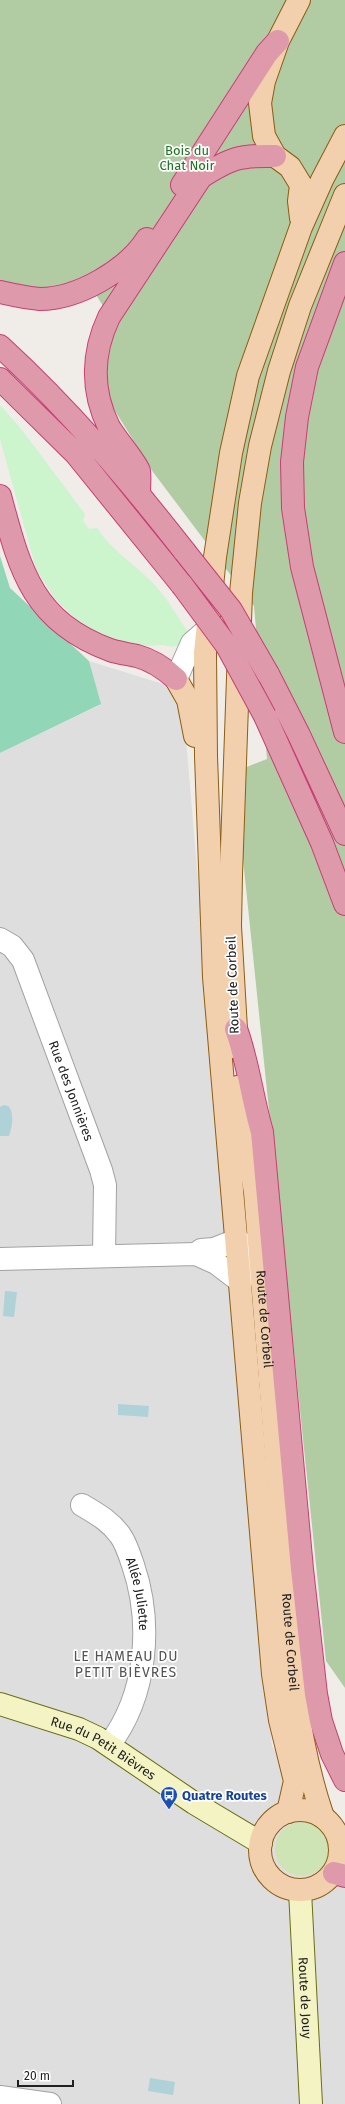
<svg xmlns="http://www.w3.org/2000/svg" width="345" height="2104" viewBox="0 0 345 2104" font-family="'Fira Sans',sans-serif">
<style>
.residential{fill:#dfdede}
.grass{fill:#cfe4b5}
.forest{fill:#b1cba3}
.park{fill:#ccf4cd}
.pitch{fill:#91d6b7}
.water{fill:#afd1d8}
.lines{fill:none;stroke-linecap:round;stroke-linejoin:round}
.street-casing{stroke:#a2a2a2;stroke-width:24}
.secondary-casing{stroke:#696e12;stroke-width:24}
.primary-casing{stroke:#8c5d12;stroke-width:24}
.highway-casing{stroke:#c83d74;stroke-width:24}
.street{stroke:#fff;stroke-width:22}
.secondary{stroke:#f3f3c4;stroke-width:22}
.primary{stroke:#f2d0ad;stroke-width:22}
.highway{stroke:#de9aab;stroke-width:22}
.highway-bridge-casing{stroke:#c83d74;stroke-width:24;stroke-linecap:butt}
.highway-bridge{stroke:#de9aab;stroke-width:22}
.labels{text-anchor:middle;stroke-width:3.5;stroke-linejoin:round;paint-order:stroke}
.park-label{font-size:13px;fill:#19751c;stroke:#fff}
.street-label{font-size:13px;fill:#212121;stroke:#fff}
.transit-label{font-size:13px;font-weight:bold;fill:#164399;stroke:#fff;text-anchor:start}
.neighbourhood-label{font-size:14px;letter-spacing:1px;fill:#545454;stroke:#fff}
</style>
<rect width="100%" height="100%" fill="#f0ede9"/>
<!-- residential -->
<path class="residential" d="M89,661L163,684L183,704L272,1746L345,1848V2104H0V753L100,705Z"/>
<!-- grass -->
<path class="grass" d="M275 1849a27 27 0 1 1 54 0a27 27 0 1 1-54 0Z"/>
<!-- forest -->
<path class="forest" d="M0,0H345V1688L326,1661L234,772L267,759L254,606L153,472L107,398L102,379L114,324L87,280L39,291L0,284Z"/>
<!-- park -->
<path class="park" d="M0,405L22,430L85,514L83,521L89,529L97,528C111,550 134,564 152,582C168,599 179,619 192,638L183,644L172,647L163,645L142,646L125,644L109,639L81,624L55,599L36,569L0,439Z"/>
<!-- pitch -->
<path class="pitch" d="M0,556L10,588L89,661L101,704L0,753Z"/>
<!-- water -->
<path class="water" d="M4,1105L8,1106C15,1112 12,1128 9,1136H0V1107Z
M5,1291L17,1292L14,1317L3,1316Z
M118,1404L149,1406L148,1417L118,1415Z
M150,2078L175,2082L173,2095L148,2091Z"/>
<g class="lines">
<defs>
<g id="street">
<path d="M176,679L192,643L207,630"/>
<path id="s1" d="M0,939L12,946L23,960L101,1170L105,1185L104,1256"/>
<path d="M196,1254L201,1250L214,1249L237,1240L246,1246L251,1261L261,1278"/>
<path d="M0,1259L196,1254L216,1263L241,1282"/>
<path id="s2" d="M82,1505C97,1514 110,1521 120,1535C126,1543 130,1556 133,1565C153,1624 147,1695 109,1745"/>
<path d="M0,2097L50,2104"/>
</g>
<g id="secondary">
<path id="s3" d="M0,1704L79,1729L98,1738L194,1803L261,1843"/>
<path id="s4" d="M300,1891L311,2104"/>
</g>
<g id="primary">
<path d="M299,0L278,41L264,81L260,103L264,136L275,156L290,167L301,185L299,201L301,218"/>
<path d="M176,679L188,700L195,736"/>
<path d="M233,1047L236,1029L230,926L231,875L241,593L250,503L260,446L279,371L300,306L345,195"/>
<path id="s5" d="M237,1087L255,1192L295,1693C301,1736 309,1776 323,1817"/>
<circle cx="300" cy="1850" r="40"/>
<path d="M288,1812L295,1781L280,1720L273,1674L214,977L206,756L205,653L215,557L231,453L248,376L301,227L322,180L345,136"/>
</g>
<path id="highway" d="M182,185L267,53L278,41
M345,263L307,367L297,417L292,462L293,508L302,567L345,732
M0,292C13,295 27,298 40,299C78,299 127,270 147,239
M0,346C69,409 128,479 185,552
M0,379L76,454L182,585
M139,492C139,486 140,477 139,471C136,462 115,438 109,427C91,391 92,353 109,317L201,177C231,158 239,155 275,156
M0,496C20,570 32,621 110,650C119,653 128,654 137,656C152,660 164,668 176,679
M268,674L299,735L345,834
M265,716L322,843L345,904
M236,1029C248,1061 252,1098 262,1132L302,1569L316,1694L321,1721L332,1754L345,1780
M334,1873L345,1876"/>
</defs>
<!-- street casing -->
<use href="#street" class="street-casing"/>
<!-- secondary casing -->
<use href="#secondary" class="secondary-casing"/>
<!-- primary casing -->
<use href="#primary" class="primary-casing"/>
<!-- highway casing -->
<use href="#highway" class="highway-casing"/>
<!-- street -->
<use href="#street" class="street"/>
<!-- secondary -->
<use href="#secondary" class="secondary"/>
<!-- primary -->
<use href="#primary" class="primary"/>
<!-- highway -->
<use href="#highway" class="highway"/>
<defs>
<path id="highway-bridge" d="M185,552L231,610L268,674
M182,585L227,646L265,716"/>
</defs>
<!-- highway-bridge casing -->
<use href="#highway-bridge" class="highway-bridge-casing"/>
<!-- highway-bridge -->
<use href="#highway-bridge" class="highway-bridge"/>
</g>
<!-- icons -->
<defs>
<symbol id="bus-pin" viewBox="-11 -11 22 30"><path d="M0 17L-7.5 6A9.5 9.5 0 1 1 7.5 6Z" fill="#1a4fb4" stroke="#fff"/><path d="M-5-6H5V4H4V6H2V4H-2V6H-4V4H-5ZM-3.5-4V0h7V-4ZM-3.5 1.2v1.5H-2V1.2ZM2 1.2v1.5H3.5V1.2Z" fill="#fff"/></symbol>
</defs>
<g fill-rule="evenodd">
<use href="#bus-pin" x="159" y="1785" width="20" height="27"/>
</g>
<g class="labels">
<!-- park labels -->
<g class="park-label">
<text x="187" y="155">Bois du<tspan x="187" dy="15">Chat Noir</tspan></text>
</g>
<!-- street labels -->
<g class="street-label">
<text transform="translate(232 985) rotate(-92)" y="5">Route de Corbeil</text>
<text dy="5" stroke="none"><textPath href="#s1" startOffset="171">Rue des Jonnières</textPath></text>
<text dy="5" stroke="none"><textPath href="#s5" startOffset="234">Route de Corbeil</textPath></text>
<text dy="5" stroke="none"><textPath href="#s2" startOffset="111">Allée Juliette</textPath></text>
<text dy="5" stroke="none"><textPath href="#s5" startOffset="558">Route de Corbeil</textPath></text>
<text dy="5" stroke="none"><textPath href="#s3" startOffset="113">Rue du Petit Bièvres</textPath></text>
<text dy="5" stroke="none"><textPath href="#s4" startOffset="107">Route de Jouy</textPath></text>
</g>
<!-- transit labels -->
<g class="transit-label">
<text x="182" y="1800">Quatre Routes</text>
</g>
<!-- neighbourhood labels -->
<g class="neighbourhood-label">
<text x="126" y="1661">LE HAMEAU DU<tspan x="126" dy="16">PETIT BIÈVRES</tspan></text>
</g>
</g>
<!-- scale -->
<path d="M18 2080v6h55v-6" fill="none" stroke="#212121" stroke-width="2"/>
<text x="24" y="2080" font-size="12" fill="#212121" stroke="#ffffff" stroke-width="3" paint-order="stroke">20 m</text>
</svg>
